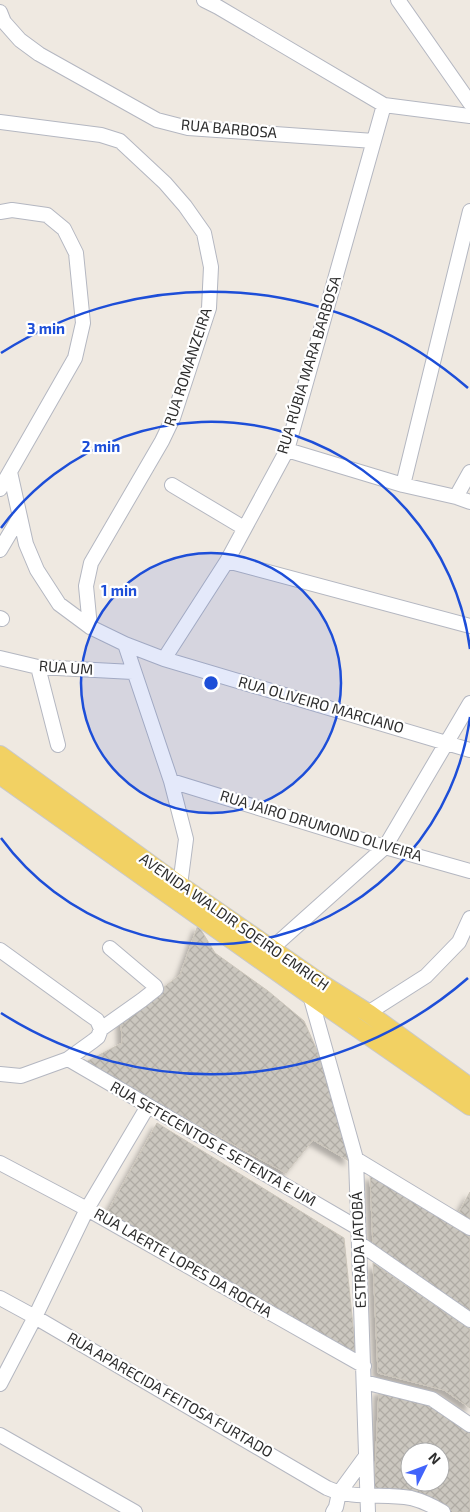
<svg xmlns="http://www.w3.org/2000/svg" width="470" height="1512" viewBox="0 0 470 1512" font-family="'Exo 2',sans-serif">
<style>
.building{fill:url(#building-cross-hatch);stroke:#cbc5ba;fill-rule:evenodd;filter:url(#shadow)}
.lines{fill:none;stroke-linecap:round;stroke-linejoin:round}
.minor-casing{stroke:#b4b7c1;stroke-width:16}
.major-casing{stroke:#c9c9c9;stroke-width:20}
.minor{stroke:#fff;stroke-width:14}
.major{stroke:#f2d163;stroke-width:18}
.ring{fill:none;stroke:#1d4ed8;stroke-width:2.5}
.labels{text-anchor:middle;stroke-width:4.5;stroke-linejoin:round;paint-order:stroke}
.street-label{font-size:15px;fill:#2e2e2e;stroke:#fff}
.centre{fill:#1d4ed8;stroke:#fff;stroke-width:2.5}
.ring-label{font-size:15px;text-anchor:middle;font-weight:bold;fill:#1d4ed8;stroke:#fff;stroke-width:4.5;stroke-linejoin:round;paint-order:stroke}
</style>
<defs>
<pattern id="building-cross-hatch" width="8" height="8" patternUnits="userSpaceOnUse" patternTransform="scale(1.25)"><rect width="8" height="8" fill="#cbc7bf"/><path d="M0 0l8 8M0 8l8-8" fill="none" stroke="#afaba4"/></pattern>
<filter id="shadow"><feDropShadow dx="-4.5" dy="4.5" stdDeviation="2.5" flood-color="#0004"/></filter>
</defs>
<rect width="100%" height="100%" fill="#efe9e1"/>
<!-- building -->
<path class="building" d="M198,925L215,953L268,991L304,1021L336,1093L349,1161L313,1140L286,1173L84,1063L122,1043L121,1020L180,975Z
M157,1123L344,1238L356,1355L107,1213Z
M370,1175L470,1232V1315L373,1248Z
M470,1192V1221L458,1214Z
M373,1263L470,1329V1408L444,1390L378,1373Z
M379,1390L431,1402L470,1430V1512H454L434,1500L374,1491ZM410,1452H440V1482H410Z"/>
<g class="lines">
<defs>
<path id="minor" d="M204,0L218,7L384,105L470,116
M398,0L470,103
M0,12L4,22L20,40L39,54L157,120L188,128L374,141
M0,122L101,135L120,141L165,183L185,206L204,233L211,267L209,308L173,418L162,441L91,563L86,586L90,627
M0,212L12,210L47,215L64,229L76,253L83,323L75,358L0,489
M287,450L403,485L456,497L470,502
M10,472L26,544L37,570L59,604L90,627L125,644L164,659L470,750
M172,485L244,528
M403,485L470,211
M456,497L470,472
M0,550L19,518
M227,561L470,626
M0,618L2,619
M125,644L171,781L186,839L179,893
M0,658L38,667L133,672
M164,659L227,561L287,450L384,105
M38,667L58,745
M171,781L385,847L470,871
M271,949L385,847L470,703
M0,950L87,1013L97,1020L101,1029L98,1037L93,1041L68,1059L21,1076L0,1074
M310,995L356,1159L368,1512
M368,1013L426,976L459,942L470,918
M101,1029L142,1000L156,989L155,986L110,948
M68,1059L358,1228
M356,1159L470,1228
M0,1163L87,1209L364,1366
M359,1243L470,1320
M0,1298L35,1317L327,1488C354,1500 383,1493 411,1498C423,1501 433,1506 443,1512
M364,1382L432,1399L470,1425
M0,1384L35,1317L87,1209L148,1106
M0,1435L135,1512
M333,1512L336,1507L339,1493L366,1456"/>
<path id="major" d="M0,755L161,872L319,982L368,1013L470,1087
M0,775L310,995L470,1106"/>
</defs>
<!-- minor casing -->
<use href="#minor" class="minor-casing"/>
<!-- major casing -->
<use href="#major" class="major-casing"/>
<!-- minor -->
<use href="#minor" class="minor"/>
<!-- major -->
<use href="#major" class="major"/>
</g>
<!-- distance rings -->
<circle cx="211" cy="683" r="130" fill="#1d4ed8" fill-opacity=".12"/>
<g class="ring">
<circle cx="211" cy="683" r="130"/>
<path d="M470 717A261 261 0 0 1 1 838M1 528A261 261 0 0 1 470 649"/>
<path d="M468 978A391 391 0 0 1 1 1013M1 353A391 391 0 0 1 468 388"/>
</g>
<g class="labels">
<!-- street labels -->
<g class="street-label">
<text transform="translate(229 129) rotate(5)" y="5">RUA BARBOSA</text>
<text transform="translate(309 365) rotate(-73)" y="5">RUA RÚBIA MARA BARBOSA</text>
<text transform="translate(188 367) rotate(-72)" y="5">RUA ROMANZEIRA</text>
<text transform="translate(66 668) rotate(4)" y="5">RUA UM</text>
<text transform="translate(321 705) rotate(16)" y="5">RUA OLIVEIRO MARCIANO</text>
<text transform="translate(321 826) rotate(17)" y="5">RUA JAIRO DRUMOND OLIVEIRA</text>
<text transform="translate(234 922) rotate(35)" y="5">AVENIDA WALDIR SOEIRO EMRICH</text>
<text transform="translate(213 1144) rotate(30)" y="5">RUA SETECENTOS E SETENTA E UM</text>
<text transform="translate(359 1250) rotate(-92)" y="5">ESTRADA JATOBÁ</text>
<text transform="translate(183 1263) rotate(30)" y="5">RUA LAERTE LOPES DA ROCHA</text>
<text transform="translate(170 1395) rotate(30)" y="5">RUA APARECIDA FEITOSA FURTADO</text>
</g>
</g>
<circle cx="211" cy="683" r="8" class="centre"/>
<g class="ring-label">
<text x="46" y="334">3 min</text>
<text x="101" y="452">2 min</text>
<text x="119" y="596">1 min</text>
</g>
<!-- north arrow -->
<g transform="translate(425 1467) rotate(48)"><circle r="24" fill="#ffffff" stroke="#ababab"/>
<path d="M0-4L9 19L0 12L-9 19Z" fill="#4264fb"/>
<text y="-8" font-size="14" font-weight="bold" text-anchor="middle" fill="#2e2e2e">N</text>
</g>
</svg>
